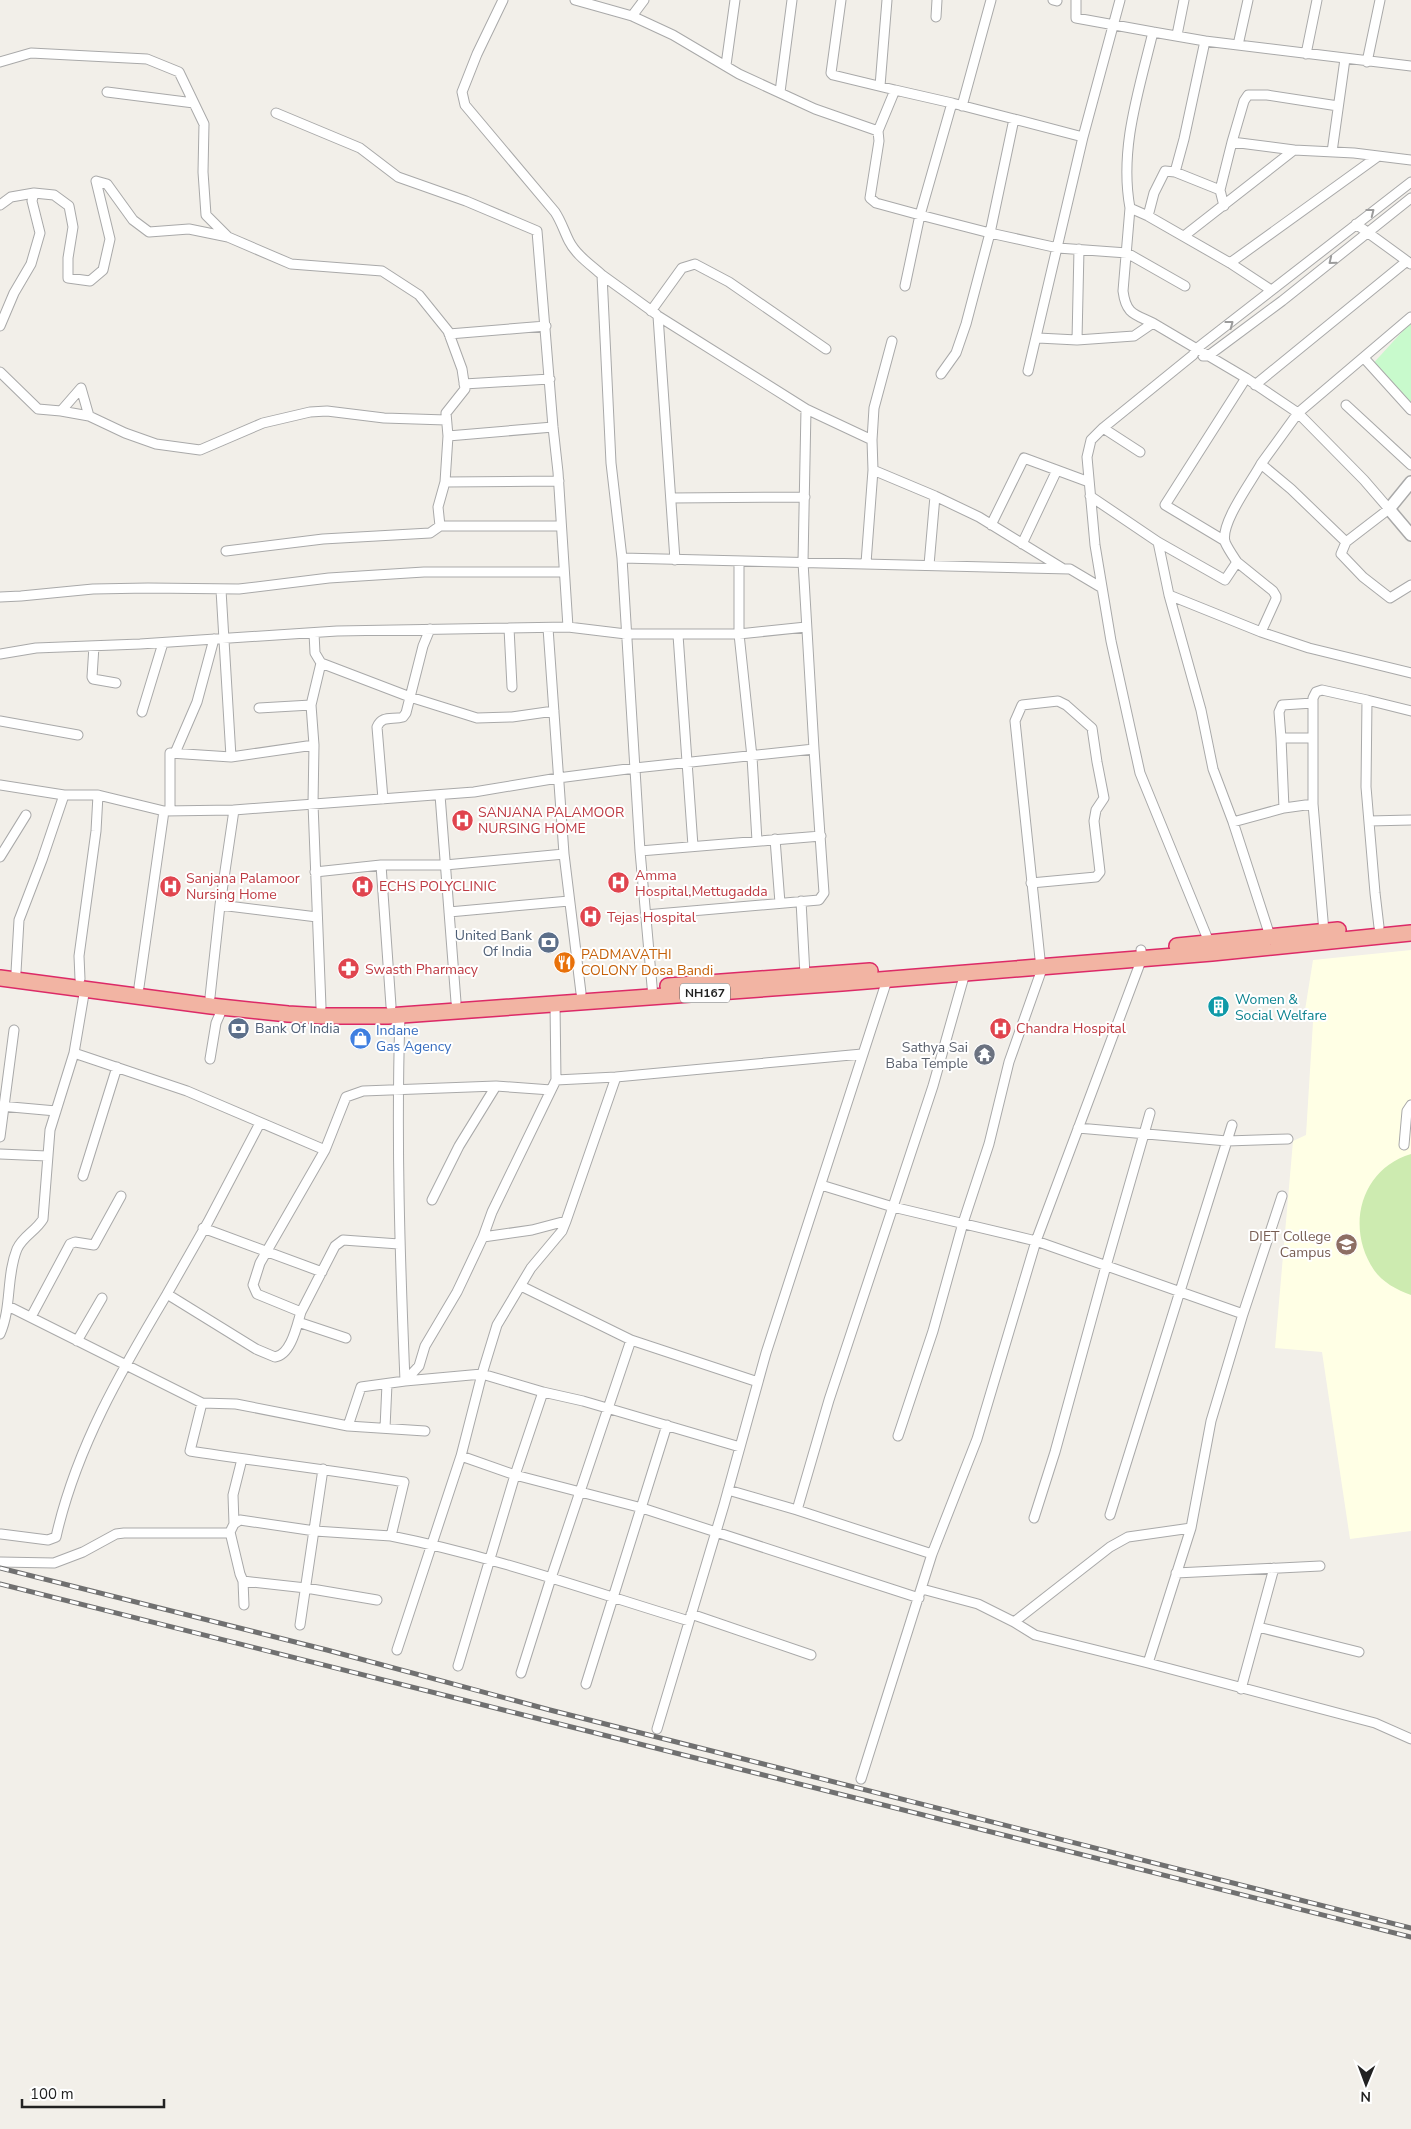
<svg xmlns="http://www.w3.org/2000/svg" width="1411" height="2129" viewBox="0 0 1411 2129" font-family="'Nunito Sans',sans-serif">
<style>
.education{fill:#ffffe5}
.grass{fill:#cdebb0}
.park{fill:#c8facc}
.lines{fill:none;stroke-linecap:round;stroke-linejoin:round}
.minor-casing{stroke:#a9a9a9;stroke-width:11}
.tertiary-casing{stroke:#a9a9a9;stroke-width:14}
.trunk-casing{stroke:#dc2a67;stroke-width:18}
.minor{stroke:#fff;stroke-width:9}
.tertiary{stroke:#fff;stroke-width:11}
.trunk{stroke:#f2b4a3;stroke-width:15}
.rail-casing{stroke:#707070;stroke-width:5}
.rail{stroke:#fff;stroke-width:3;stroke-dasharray:9;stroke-linecap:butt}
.oneway{stroke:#9c9c9c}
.labels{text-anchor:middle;stroke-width:4;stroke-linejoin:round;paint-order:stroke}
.shield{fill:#fff;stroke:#646464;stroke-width:1}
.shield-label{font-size:12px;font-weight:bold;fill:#222}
.health-label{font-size:14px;fill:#be3a42;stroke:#fff;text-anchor:start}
.service-label{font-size:14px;fill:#4e5e75;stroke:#fff;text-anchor:end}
.food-label{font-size:14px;fill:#c56008;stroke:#fff;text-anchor:start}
.culture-label{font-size:14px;fill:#0d838f;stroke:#fff;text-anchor:start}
.shop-label{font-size:14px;fill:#366cbe;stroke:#fff;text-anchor:start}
.worship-label{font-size:14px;fill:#5b616d;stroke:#fff;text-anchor:end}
.education-label{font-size:14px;fill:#785e54;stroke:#fff;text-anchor:end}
</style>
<rect width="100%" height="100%" fill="#f2efe9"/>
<!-- education -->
<path class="education" d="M1411,950V1531L1350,1539L1322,1352L1275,1348L1293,1141L1306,1135L1313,1022L1305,1010L1313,960Z"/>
<!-- grass -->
<path class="grass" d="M1411,1154V1295C1397,1290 1382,1282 1374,1270C1345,1227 1361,1169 1411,1154Z"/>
<!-- park -->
<path class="park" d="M1411,322V410L1369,368Z"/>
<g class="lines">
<defs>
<path id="minor" d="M503,0L477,54L462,92L465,105L555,212C561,221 564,231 569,241C576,255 591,265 602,275L611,463L622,558
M575,0L632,16L673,35L739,74L815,109L878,131L879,141L870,198L876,203L920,215L952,103L1014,119
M841,0L831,73L833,75L895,90L878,131
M1053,0L1057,1
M1076,0V18L1153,32
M1248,0L1238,45L1411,66
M632,16L644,0
M936,17L937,0
M1177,35L1184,0
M1238,45L1205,41L1184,139L1175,172L1165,171L1154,193L1148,216L1230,263L1271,290
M1306,54L1317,0
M0,62L31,53L147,59L179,72L204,124L203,172L206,215L227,236
M1367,62L1380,0
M726,65L735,0
M880,86L887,0
M895,90L952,103
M107,92L194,103
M780,92L792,0
M962,106L991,0
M276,113L360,148L398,177L466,201L537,231L553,427L558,472L568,627
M1232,142L1244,101L1248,95H1267L1338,106
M1332,152L1345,59
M1175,172L1220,190
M0,205L11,197L34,193
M1224,206L1220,190L1232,142L1294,150
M1130,208L1123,291C1126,314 1134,314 1153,323
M1148,216L1130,208C1119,149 1139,90 1153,32L1205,41
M1356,224L1411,264
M1184,236L1294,150L1354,153L1411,160
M1230,263L1377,157
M602,275L656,314
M905,286L920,215L990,233L1014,119L1083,137
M651,311L682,268L695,264L729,282L826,349
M1411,317L1298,413L1261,464L1291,489L1346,542L1341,554L1363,577L1390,598L1411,585
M0,326L14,293L31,264L40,233L32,201L34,193L54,195L69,206L73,227L68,258V278L90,281L103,270L110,239L96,181L107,184L133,220L149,232L189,229L228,237L291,264L382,271L419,295L448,331L462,369L465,389L446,413L448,436L553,427
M449,334L546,326
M1038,338L1077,340L1134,336L1153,323L1246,378L1298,413L1364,480L1389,509L1346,542
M1077,340L1079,249
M1203,356H1208L1282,301L1411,198
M1364,358L1411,410
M1028,371L1083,137L1120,0
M0,372L38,409L61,411L81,388
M941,374L956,353L966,324L990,233L1058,248L1127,253L1185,286
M464,384L550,379
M1255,385L1407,261
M81,388L89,416
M1346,405L1411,465
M61,411L89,416L125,433L156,444L200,450L263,423L310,412L327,411L384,418L446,420
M1103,428L1140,452
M448,436L445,482L438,507L440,526H561
M872,440L874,408L892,341
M873,470L935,496
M445,482L559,481
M1090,496L1158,542
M671,498L805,497
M991,525L1024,458L1089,482
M1225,541L1165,505L1246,378
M1022,544L1057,470
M226,551L323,539L430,533L440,526
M675,560L658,316L806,409
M739,562V634L752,757L757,841
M1237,562C1233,556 1228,549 1225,542C1220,523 1252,481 1261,464
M929,565L935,496L979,517L1062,568
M221,590L231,757L314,745L313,804L321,1007
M1169,595L1261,632L1309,648L1411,673
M0,597L21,596L93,589L148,588L239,589L329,578L424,572H563
M509,628L512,687
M1261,632L1276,599V596L1273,591L1237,562L1225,580L1158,542L1169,595L1201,710L1213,769L1233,822L1270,936
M314,633L315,653L321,663L410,697L477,718L512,717L554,711
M678,635L693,846
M94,646L92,677L93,679L116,683
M0,654L36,648L140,644L337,631L568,627L626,634H739L806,627
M259,708L311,705
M142,712L163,643
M0,721L78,735
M1281,738L1279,712L1282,705L1313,703
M1312,738H1281L1284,808L1313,804
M314,745L311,705L321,663
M175,753L197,702L214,639
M0,785L64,795
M98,795L164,811L234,810
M440,795L456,1002
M383,799L377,727C382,715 392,720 403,717L406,713L423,646L430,629
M170,810V753L231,757
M1369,821L1411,820
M1233,822L1284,808
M775,839L780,903
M640,851L821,836
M564,854L581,993
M0,857L26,815
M381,865H445L564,854L548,628
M315,872L381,865L391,1006
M1031,883L1096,877L1100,872L1094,821L1096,810L1104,798L1097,762L1092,728L1066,705L1058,701L1022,705L1015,721L1040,959
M801,901L805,975
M220,905L317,917
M449,912L569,901
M645,915L819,900L824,893L814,749
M1379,927L1375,893L1366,787L1367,700L1411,711
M1324,932L1313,804V698L1316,692L1322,690L1367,700
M1209,942L1140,773L1111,641L1095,545L1087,457L1091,440L1103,428L1193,355L1196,349L1411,182
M16,972L19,920L42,860L64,795H98L96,831L79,956L80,979
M965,973L933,1086L829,1400L797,1510L932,1554L977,1439L1036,1241L1243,1314L1211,1421L1191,1528L1128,1537L1110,1547L1014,1622
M139,987L164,811
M85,988L74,1053L187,1091L325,1150L260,1263L253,1285L257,1294L301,1312C297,1325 291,1355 275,1357L256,1349L167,1294L208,1222L260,1123
M210,997L220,905L234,810L474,792L558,778L635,768L814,749L803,562L806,409L872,440L873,470L866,563
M653,997L640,851L622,558L1070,569L1102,588
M555,1004L556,1080
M210,1059L216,1023L223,1007
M616,1077L862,1054
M0,1106L56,1111
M1078,1128L1227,1141L1288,1139
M0,1137L14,1030
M1404,1145L1407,1111L1411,1105
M325,1150L346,1097L363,1091L496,1086
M0,1154L47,1156
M83,1176L117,1067
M821,1185L893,1207L1036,1241L1142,958L1141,950
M432,1200L459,1146L496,1086L551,1090
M566,1221L562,1231L531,1268L497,1325L482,1374L405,1381L419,1366L425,1346L457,1292L483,1237L532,1230Z
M203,1228L322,1272
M483,1237L492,1212L556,1080L616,1077L566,1221
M521,1286L631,1340L758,1382
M8,1306L202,1403
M301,1312L335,1246L343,1240L399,1244
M1243,1314L1282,1196
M31,1317L70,1244L75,1242L94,1245L121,1196
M298,1322L346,1338
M0,1334C12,1307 6,1276 17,1249C23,1236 36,1231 43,1219L50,1130L74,1053
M77,1341L102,1298
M348,1426L361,1387L405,1381C400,1259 396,1138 400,1015
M385,1428L387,1384
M425,1431L348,1426L236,1404L202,1403L190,1451C261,1462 333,1470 404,1482L391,1536C492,1556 590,1591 689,1621
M898,1436L933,1331L963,1223L989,1144L1009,1062L1043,966
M740,1447L583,1401L543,1392L515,1475L642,1508L919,1598
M461,1456L482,1374L543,1392
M728,1490L797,1510
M1110,1515L1232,1125
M1034,1518L1055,1452L1106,1266L1150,1113
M234,1524L233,1495L242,1459
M1191,1528L1148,1663L1375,1723L1411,1739
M230,1532L240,1574L243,1581L244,1605
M1,1534L48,1540L56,1537C76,1448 121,1371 167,1294
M0,1562L54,1563L83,1552L116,1534L124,1533H226L230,1532L234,1524L240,1520L315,1531L391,1536
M1176,1573L1320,1566
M243,1581L306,1588L377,1600
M922,1589L978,1604L1014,1622L1035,1635L1148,1663
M691,1614L811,1655
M300,1625L323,1469
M1258,1627L1359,1652
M397,1650L461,1456L515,1475L458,1666
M521,1673L551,1578L631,1340
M586,1684L667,1425
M1241,1689L1274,1568
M657,1729L724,1505L766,1353L887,980
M861,1779L932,1554"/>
<path id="tertiary" d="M1411,482L1389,509L1411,535"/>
<path id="trunk" d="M1177,946L1338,930
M0,978L211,1006L288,1014L322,1016H388L842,983L1212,953L1411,933
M668,986L870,971"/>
</defs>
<!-- minor casing -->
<use href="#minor" class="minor-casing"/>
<!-- tertiary casing -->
<use href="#tertiary" class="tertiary-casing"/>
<!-- trunk casing -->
<use href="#trunk" class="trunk-casing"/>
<!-- minor -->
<use href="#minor" class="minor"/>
<!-- tertiary -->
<use href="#tertiary" class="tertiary"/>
<!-- trunk -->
<use href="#trunk" class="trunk"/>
<defs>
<path id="rail" d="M0,1568L327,1650L550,1710L1411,1928
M0,1584L1411,1937"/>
</defs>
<!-- rail casing -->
<use href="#rail" class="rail-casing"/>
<!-- rail -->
<use href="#rail" class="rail"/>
</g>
<!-- one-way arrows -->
<defs><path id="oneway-chevron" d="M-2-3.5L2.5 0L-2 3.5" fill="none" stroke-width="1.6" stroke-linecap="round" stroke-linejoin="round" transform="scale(1.25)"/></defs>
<g class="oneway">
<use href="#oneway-chevron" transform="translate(1371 212) rotate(-38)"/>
<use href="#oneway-chevron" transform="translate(1332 261) rotate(141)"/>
<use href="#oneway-chevron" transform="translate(1230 324) rotate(-37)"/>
</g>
<!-- icons -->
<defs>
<symbol id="hospital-disc" viewBox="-11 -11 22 22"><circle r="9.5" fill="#e0444e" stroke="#fff"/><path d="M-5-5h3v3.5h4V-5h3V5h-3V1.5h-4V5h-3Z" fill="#fff"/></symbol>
<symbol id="bank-disc" viewBox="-11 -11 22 22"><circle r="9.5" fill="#5c6f8a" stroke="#fff"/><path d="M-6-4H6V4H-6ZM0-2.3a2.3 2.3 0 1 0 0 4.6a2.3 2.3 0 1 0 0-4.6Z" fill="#fff"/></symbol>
<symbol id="restaurant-disc" viewBox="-11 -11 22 22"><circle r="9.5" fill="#e8710a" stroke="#fff"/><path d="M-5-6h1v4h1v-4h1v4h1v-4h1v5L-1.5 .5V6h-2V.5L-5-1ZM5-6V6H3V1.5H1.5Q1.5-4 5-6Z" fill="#fff"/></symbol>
<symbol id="pharmacy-disc" viewBox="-11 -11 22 22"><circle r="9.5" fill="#e0444e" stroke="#fff"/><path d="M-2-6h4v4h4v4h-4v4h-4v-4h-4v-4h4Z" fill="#fff"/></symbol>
<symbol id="building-disc" viewBox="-11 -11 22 22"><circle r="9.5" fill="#0f9aa8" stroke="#fff"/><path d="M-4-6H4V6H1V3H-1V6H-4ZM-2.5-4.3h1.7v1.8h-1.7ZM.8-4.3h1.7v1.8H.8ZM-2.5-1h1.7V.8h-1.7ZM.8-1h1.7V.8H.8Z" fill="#fff"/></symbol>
<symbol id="shop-disc" viewBox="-11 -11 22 22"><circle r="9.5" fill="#3f7fe0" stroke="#fff"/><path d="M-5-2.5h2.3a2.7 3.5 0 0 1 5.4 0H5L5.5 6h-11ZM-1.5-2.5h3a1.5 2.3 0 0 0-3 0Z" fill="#fff"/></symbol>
<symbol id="temple-disc" viewBox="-11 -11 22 22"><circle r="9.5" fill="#6b7280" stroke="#fff"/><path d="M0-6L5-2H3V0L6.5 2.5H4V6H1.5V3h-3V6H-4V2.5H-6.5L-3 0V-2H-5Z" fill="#fff"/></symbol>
<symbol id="university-disc" viewBox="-11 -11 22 22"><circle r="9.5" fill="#8d6e63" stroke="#fff"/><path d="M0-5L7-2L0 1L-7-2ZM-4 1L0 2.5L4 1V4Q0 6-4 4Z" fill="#fff"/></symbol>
</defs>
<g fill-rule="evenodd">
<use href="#hospital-disc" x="450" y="808" width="25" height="25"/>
<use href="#hospital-disc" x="606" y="870" width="25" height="25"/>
<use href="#hospital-disc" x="158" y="874" width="25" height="25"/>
<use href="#hospital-disc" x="350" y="874" width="25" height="25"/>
<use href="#hospital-disc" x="578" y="904" width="25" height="25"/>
<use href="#bank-disc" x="536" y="930" width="25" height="25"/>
<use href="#restaurant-disc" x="552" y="950" width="25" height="25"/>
<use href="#pharmacy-disc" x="336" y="956" width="25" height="25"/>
<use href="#building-disc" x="1206" y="994" width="25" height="25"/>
<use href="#bank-disc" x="226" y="1016" width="25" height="25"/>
<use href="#hospital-disc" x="988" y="1016" width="25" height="25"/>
<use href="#shop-disc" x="348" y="1026" width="25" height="25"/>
<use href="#temple-disc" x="972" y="1042" width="25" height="25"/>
<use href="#university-disc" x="1334" y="1232" width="25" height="25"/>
</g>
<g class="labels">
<!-- shield labels -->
<rect class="shield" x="680" y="983.5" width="50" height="19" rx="4"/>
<g class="shield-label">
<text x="705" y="997">NH167</text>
</g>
<!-- health labels -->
<g class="health-label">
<text x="478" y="817">SANJANA PALAMOOR<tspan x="478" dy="16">NURSING HOME</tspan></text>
<text x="635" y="880">Amma<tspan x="635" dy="16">Hospital,Mettugadda</tspan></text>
<text x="186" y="883">Sanjana Palamoor<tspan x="186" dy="16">Nursing Home</tspan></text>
<text x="379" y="891">ECHS POLYCLINIC</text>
<text x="607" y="922">Tejas Hospital</text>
<text x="365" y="974">Swasth Pharmacy</text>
<text x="1016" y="1033">Chandra Hospital</text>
</g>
<!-- service labels -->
<g class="service-label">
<text x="532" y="940">United Bank<tspan x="532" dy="16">Of India</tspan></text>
<text x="255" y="1033" text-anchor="start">Bank Of India</text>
</g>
<!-- food labels -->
<g class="food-label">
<text x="581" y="959">PADMAVATHI<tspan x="581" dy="16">COLONY Dosa Bandi</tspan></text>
</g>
<!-- culture labels -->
<g class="culture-label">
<text x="1235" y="1004">Women &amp;<tspan x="1235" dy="16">Social Welfare</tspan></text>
</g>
<!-- shop labels -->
<g class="shop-label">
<text x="376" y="1035">Indane<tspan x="376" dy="16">Gas Agency</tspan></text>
</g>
<!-- worship labels -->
<g class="worship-label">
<text x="968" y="1052">Sathya Sai<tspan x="968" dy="16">Baba Temple</tspan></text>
</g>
<!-- education labels -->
<g class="education-label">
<text x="1331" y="1241">DIET College<tspan x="1331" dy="16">Campus</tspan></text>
</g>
</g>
<!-- north arrow -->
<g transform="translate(1366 2084) rotate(181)" stroke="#ffffff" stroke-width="4" paint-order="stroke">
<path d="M0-4L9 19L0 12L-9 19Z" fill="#222222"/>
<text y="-8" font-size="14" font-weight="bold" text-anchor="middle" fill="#222222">N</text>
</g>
<!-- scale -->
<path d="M22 2099v8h142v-8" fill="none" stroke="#222222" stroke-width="2.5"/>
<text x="30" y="2099" font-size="15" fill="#222222" stroke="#ffffff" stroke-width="4" paint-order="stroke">100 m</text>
</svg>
